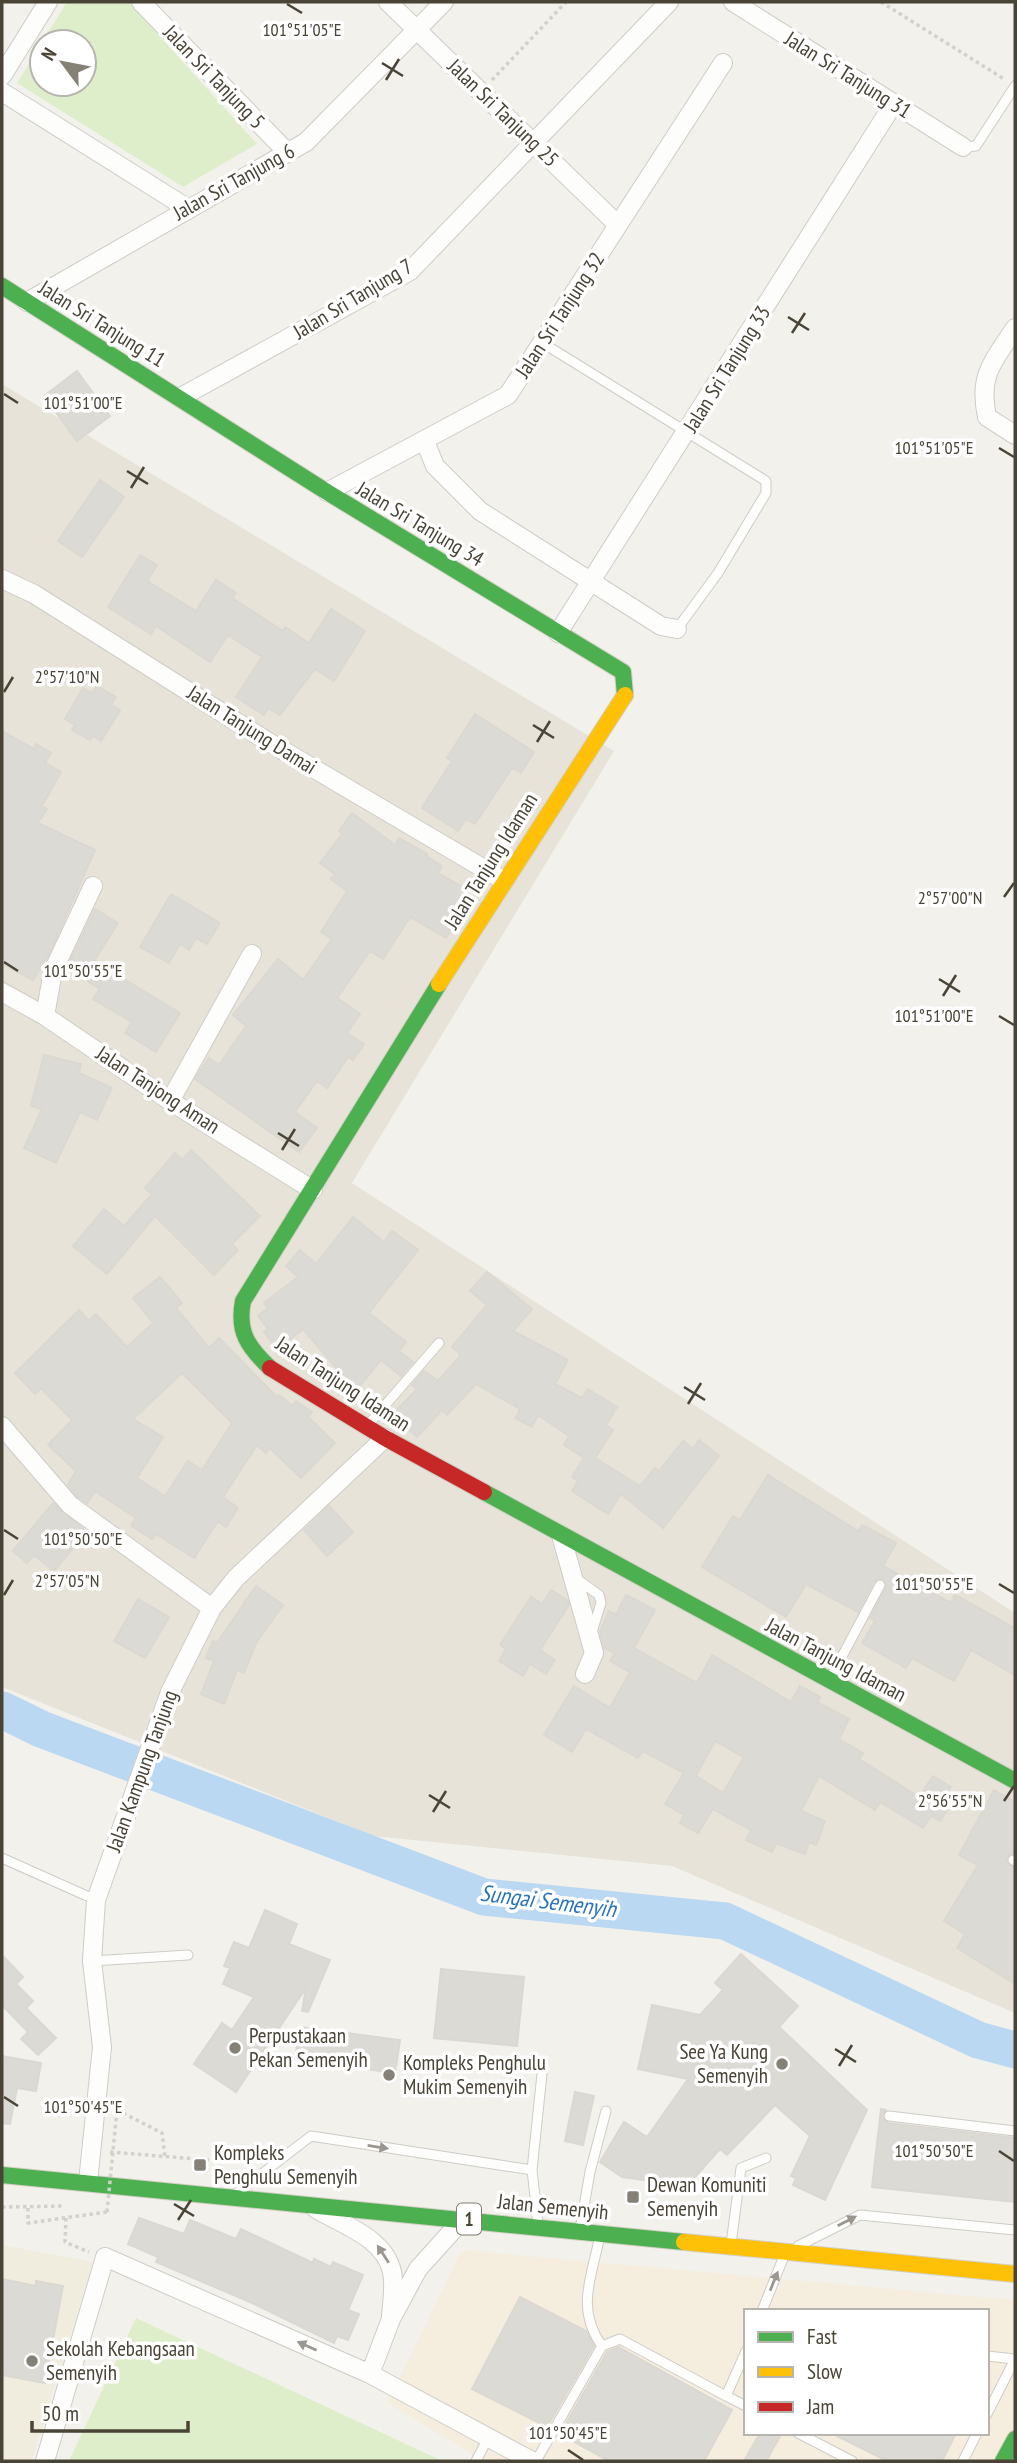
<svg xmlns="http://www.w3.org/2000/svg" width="1017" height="2463" viewBox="0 0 1017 2463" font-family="'PT Sans Narrow',sans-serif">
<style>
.residential{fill:#e7e3d9}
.commercial{fill:#f5eedf;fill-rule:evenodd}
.education{fill:#f0edde}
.green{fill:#deeecb}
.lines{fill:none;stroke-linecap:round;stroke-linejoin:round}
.river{stroke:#bbd8f2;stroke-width:37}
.building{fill:#dcdad4;stroke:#dbd8d2;stroke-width:2;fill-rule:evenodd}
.lane-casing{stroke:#ceccc6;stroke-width:11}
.street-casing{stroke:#ceccc6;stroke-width:20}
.fast-casing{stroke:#d2cfc3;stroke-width:18}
.slow-casing{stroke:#d2cfc3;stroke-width:18}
.jam-casing{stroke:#d2cfc3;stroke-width:18}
.path{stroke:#d2d1ca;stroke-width:3.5;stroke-dasharray:3.5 3.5;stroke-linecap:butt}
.lane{stroke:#fdfdfc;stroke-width:9}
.street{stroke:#fdfdfc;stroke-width:18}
.fast{stroke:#4caf50;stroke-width:16}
.slow{stroke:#ffc107;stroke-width:16}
.jam{stroke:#c62828;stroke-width:16}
.path-bridge{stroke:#d2d1ca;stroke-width:3.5;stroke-dasharray:3.5 3.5;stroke-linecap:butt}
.oneway{fill:#9b9790}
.ticks{fill:none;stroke:#4a4437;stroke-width:2.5}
.poi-dot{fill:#858176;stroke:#fff;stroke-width:2.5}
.labels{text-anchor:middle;stroke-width:7;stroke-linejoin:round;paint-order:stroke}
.shield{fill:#fff;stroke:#807c73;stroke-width:2}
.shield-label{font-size:19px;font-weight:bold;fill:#4a4437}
.street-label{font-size:21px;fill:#4a4437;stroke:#fff}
.poi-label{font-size:21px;fill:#4a4437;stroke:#fff;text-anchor:start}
.water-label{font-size:23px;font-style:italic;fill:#2874bd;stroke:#fff}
.ticks-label{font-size:18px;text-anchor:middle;fill:#4a4437;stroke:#fff;stroke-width:7;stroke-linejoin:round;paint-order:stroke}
</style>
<rect width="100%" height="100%" fill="#f2f1ec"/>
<!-- residential -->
<path class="residential" d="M2,384L614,751L352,1183L1015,1613V2013L672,1866L374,1836L2,1687Z"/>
<!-- commercial -->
<path class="commercial" d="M462,2250L1015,2300V2461H484L387,2403ZM746,2311H987V2433H746Z"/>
<!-- education -->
<path class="education" d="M2,2245L93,2262L32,2461H2Z"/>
<!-- green -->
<path class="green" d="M67,2H129L257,144L183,187L17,83L42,43V84H84V42H42Z
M136,2318L438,2459L437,2461H69Z"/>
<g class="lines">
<!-- river -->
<path class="river" d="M2,1710L41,1729L484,1897L725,1921L978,2040L1015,2050"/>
</g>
<!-- building -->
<path class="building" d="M77,371L110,416L77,441L44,396Z
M100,480L124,497L82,557L58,541Z
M140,555L157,565L147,581L196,611L216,580L236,593L232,598L283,631L285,627L309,643L331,609L365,631L334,681L315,669L280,715L268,708L264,715L236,697L262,657L228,635L210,662L156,626L151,634L108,607Z
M97,686L116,697L111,705L120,710L101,741L93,736L90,740L72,730L75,725L65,719L83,688L92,693Z
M475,714L534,752L521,773L512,768L475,824L466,819L458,831L422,808L452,761L447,758Z
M2,731L34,749L36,744L51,753L45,763L61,772L42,806L47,809L38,823L95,850L48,956L33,980L2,964Z
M352,813L395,845L399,838L427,854L426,856L442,866L438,873L468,890L450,920L455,923L446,938L410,917L383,959L370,951L337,998L360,1014L347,1033L364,1044L353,1060L348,1057L327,1088L317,1081L295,1112L317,1128L299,1152L195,1079L209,1058L219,1065L246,1026L233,1015L278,959L303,980L332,939L321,932L347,891L331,879L335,874L320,863L342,834L339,831Z
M171,894L220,923L207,944L196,938L189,950L180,944L169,963L140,947Z
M95,909L118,923L94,961L180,1013L156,1052L125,1033L132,1022L93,999L100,989L67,968Z
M44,1055L81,1064L79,1073L112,1088L97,1120L80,1112L56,1163L24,1148L42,1109L31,1106Z
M191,1150L260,1216L232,1244L238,1250L214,1275L155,1216L107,1274L73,1246L104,1209L124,1226L152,1194L145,1188L175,1153L182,1160Z
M353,1217L384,1242L392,1231L418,1250L369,1313L406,1342L399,1351L413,1362L401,1376L381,1360L359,1387L337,1369L303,1329L277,1349L264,1332L268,1329L258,1316L268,1308L264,1303L298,1277L286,1266L300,1250L316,1264Z
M487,1272L532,1309L513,1331L568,1360L555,1384L582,1398L588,1389L617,1407L606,1425L613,1430L595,1458L640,1486L655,1468L659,1471L683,1441L693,1449L699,1440L719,1456L663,1528L621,1494L608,1514L572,1491L578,1481L572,1477L584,1458L564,1445L569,1436L538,1415L532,1427L515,1418L520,1409L476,1384L447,1415L442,1410L417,1437L393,1414L417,1389L412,1385L424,1371L438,1381L461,1355L452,1347L487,1305L470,1291Z
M160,1277L182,1303L176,1308L209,1348L219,1338L277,1397L279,1395L292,1406L296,1401L312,1412L308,1417L335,1443L301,1478L270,1448L266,1453L257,1445L223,1497L238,1508L226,1527L218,1521L194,1558L156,1534L152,1539L131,1526L136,1518L95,1491L87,1503L78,1497L68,1485L76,1471L48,1445L72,1420L41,1388L35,1394L15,1373L79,1310L89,1321L96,1314L127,1347L153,1323L133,1298ZM182,1373L232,1423L202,1470L188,1461L165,1496L137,1478L163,1437L133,1419Z
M768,1475L858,1531L862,1525L896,1543L883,1566L951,1603L955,1595L1015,1628V1675L971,1650L954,1681L912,1658L906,1668L862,1643L875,1621L870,1618L886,1588L883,1579L874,1581L858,1612L806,1584L786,1617L702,1567L733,1516L740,1520Z
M53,1503L86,1532L54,1571L34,1555L27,1563L13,1551Z
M329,1506L353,1532L327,1556L304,1530Z
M256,1586L283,1605L256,1643L244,1673L237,1670L224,1704L201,1694L214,1661L206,1658L213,1641L217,1643Z
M551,1590L567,1600L569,1605L540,1650L555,1660L546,1674L530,1664L523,1676L499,1661L506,1649L500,1645L531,1597L542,1604Z
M626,1595L655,1610L634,1648L697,1683L712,1655L791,1702L800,1686L820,1697L817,1702L849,1719L839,1739L863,1753L859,1759L919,1797L933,1776L951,1787L946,1795L954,1800L940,1821L931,1816L923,1828L880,1802L875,1810L819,1776L801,1811L825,1821L816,1845L809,1842L805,1854L776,1843L772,1852L746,1840L751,1830L713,1809L698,1833L680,1823L684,1815L665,1804L684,1773L643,1751L638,1758L586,1729L572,1752L544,1735L574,1686L610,1708L630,1672L610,1661L615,1653L604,1648L600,1631L609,1611L616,1615ZM715,1741L744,1757L723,1793L696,1776Z
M138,1599L169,1617L145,1658L114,1641Z
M994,1790L1015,1802V1853L1009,1855L1006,1860L1015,1868V1984L957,1948L965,1934L944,1921L978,1865L959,1855Z
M265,1910L297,1924L289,1944L330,1960L308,2012L302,2011L306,1988L236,2092L194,2064L222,2023L232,2030L254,1997L223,1984L230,1968L224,1966L234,1942L249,1948Z
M741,1954L798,2006L779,2027L867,2110L825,2200L793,2185L796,2178L791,2176L810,2136L775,2105L727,2155L720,2149L687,2186L622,2177L600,2162L624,2122L647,2137L688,2079L638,2069L652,2005L700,2015L723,1990L715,1983Z
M2,1955L23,1977L16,1984L33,2001L26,2008L56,2038L38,2055L21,2039L28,2032L2,2005Z
M441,1969L524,1977L517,2046L434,2038Z
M300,2027L400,2040L395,2073L295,2059Z
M2,2056L41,2063L36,2091L17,2088L10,2124L2,2123Z
M575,2092L594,2096L583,2145L565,2141Z
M881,2109L886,2110L882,2116L888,2123L1015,2138V2202L872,2187Z
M139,2218L184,2234L190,2220L236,2239L241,2229L313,2263L314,2259L331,2267L333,2262L363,2275L348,2310L359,2314L348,2340L337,2336L334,2343L250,2302L156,2262L158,2257L128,2244Z
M2,2279L36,2286V2281L63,2286L45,2383L2,2375Z
M520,2297L586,2331L594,2346L547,2427L472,2389Z
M618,2347L732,2410L704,2461H609L560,2434L607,2352Z
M760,2433H782L766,2461H744Z
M831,2433H956L942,2461H887Z"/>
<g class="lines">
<defs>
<path id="lane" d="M963,147L976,146L1015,86
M541,342L766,481V493L718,573L677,629
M368,1425L439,1343
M574,1577L599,1595L601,1603L592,1632
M830,1679L880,1585
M2,1858L96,1900
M1013,1860L1015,1861
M92,1961L188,1955
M889,2116L1015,2131
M532,2170L542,2074
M237,2193L311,2136L532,2170L538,2224
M580,2229L590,2172L606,2111
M600,2235C592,2277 575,2308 602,2346
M731,2244L741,2168L766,2158
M798,2246L860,2215L1015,2230
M762,2311L784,2256
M987,2356L1015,2359
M726,2396L746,2406
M987,2414L1015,2359
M798,2433L852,2461
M476,2461L488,2438
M536,2461L602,2346L620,2339L726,2396L746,2351
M963,2461L977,2433"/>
<path id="street" d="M141,2L287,152
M388,2L618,225
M733,2L963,147
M2,76L48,2
M2,92L187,208
M27,302L306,142L444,2
M1015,328C993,362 978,375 987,417L1015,435
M181,397L410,271L669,2
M425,441L435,466L480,511L661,626L677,629
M327,492L508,395L723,63
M2,579L34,594L267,741L503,880
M558,633L894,103
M2,992L45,1016L170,1101L313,1190
M45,1016L53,971L93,886
M170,1101L252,954
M2,1426L70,1505L212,1608
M561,1535L594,1653L585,1674
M88,2182L102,2047L92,1961L96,1900L170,1692L212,1608L236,1578L385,1438
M316,2209C343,2225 385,2238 392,2272C395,2285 392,2302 391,2316
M370,2374L391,2319L418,2269L463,2219
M45,2461L105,2257L370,2374L532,2461"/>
<path id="fast" d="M2,286L327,492L623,672L625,695
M270,1368C248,1347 237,1332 243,1301L439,984
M484,1492L1015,1781
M2,2175L684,2242
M1003,2461L1015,2439"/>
<path id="slow" d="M439,984L625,695
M684,2242L1015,2274"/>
<path id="jam" d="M270,1368L385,1438L484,1492"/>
</defs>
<!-- lane casing -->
<use href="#lane" class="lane-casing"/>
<!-- street casing -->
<use href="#street" class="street-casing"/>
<!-- fast casing -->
<use href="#fast" class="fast-casing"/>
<!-- slow casing -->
<use href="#slow" class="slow-casing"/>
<!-- jam casing -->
<use href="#jam" class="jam-casing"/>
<!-- path -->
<path class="path" d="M881,2L1004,79
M492,80L566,2
M117,2110L162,2133L165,2157
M110,2152L209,2160
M2,2207L65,2206
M28,2208V2223L107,2212
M66,2218L65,2242L89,2252"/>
<!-- lane -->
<use href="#lane" class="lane"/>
<!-- street -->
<use href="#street" class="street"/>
<!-- fast -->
<use href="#fast" class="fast"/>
<!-- slow -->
<use href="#slow" class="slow"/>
<!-- jam -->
<use href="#jam" class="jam"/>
<!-- path-bridge -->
<path class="path-bridge" d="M107,2212L117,2110"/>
</g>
<!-- one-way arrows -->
<defs><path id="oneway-solid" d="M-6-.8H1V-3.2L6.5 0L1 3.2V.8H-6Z" transform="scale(1.75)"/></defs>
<g class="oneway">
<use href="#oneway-solid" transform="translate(378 2147) rotate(9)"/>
<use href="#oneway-solid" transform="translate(847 2221) rotate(-27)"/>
<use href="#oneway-solid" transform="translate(383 2254) rotate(-123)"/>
<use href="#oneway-solid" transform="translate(774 2281) rotate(-68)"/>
<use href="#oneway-solid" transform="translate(307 2346) rotate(-156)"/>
</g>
<!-- ticks -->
<path class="ticks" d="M287,4L302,13M382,63L403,76M386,80L399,59M788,317L809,330M792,333L805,313M4,394L18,403M999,448L1014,457M127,471L148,484M131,488L144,467M4,692L13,677M533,725L554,738M537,742L550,721M1004,897L1014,883M4,962L18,971M939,979L960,992M943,996L956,975M999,1016L1014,1025M278,1133L299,1146M282,1150L295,1129M684,1387L705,1400M688,1404L701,1383M4,1530L18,1539M999,1584L1014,1593M4,1595L13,1580M429,1795L450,1808M1004,1801L1014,1786M433,1812L446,1791M835,2049L856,2062M839,2066L852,2045M4,2097L18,2106M999,2151L1014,2161M174,2204L194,2216M178,2220L191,2200M568,2450L583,2460"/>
<!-- markers -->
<g class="poi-dot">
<circle cx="235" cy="2048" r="7"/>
<circle cx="782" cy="2064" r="7"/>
<circle cx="389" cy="2075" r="7"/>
<rect x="193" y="2158" width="14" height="14" rx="3.5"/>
<rect x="626" y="2190" width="14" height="14" rx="3.5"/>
<circle cx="32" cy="2361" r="7"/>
</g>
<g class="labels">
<!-- shield labels -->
<rect class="shield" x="457" y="2203.5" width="24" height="31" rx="5"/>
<g class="shield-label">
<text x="469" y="2226">1</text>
</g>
<!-- street labels -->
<g class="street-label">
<text transform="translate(848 75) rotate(32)" y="7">Jalan Sri Tanjung 31</text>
<text transform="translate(214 77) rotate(46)" y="7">Jalan Sri Tanjung 5</text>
<text transform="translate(503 113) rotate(44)" y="7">Jalan Sri Tanjung 25</text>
<text transform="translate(234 182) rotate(-29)" y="7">Jalan Sri Tanjung 6</text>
<text transform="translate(353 299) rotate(-31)" y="7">Jalan Sri Tanjung 7</text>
<text transform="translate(560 315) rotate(-57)" y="7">Jalan Sri Tanjung 32</text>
<text transform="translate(102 324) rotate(32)" y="7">Jalan Sri Tanjung 11</text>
<text transform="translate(727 369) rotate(-58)" y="7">Jalan Sri Tanjung 33</text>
<text transform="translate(420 524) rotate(31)" y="7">Jalan Sri Tanjung 34</text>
<text transform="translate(252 730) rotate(32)" y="7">Jalan Tanjung Damai</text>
<text transform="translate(491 861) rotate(-58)" y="7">Jalan Tanjung Idaman</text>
<text transform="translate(158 1090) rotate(33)" y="7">Jalan Tanjong Aman</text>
<text transform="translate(343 1384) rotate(33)" y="7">Jalan Tanjung Idaman</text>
<text transform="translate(836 1660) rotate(28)" y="7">Jalan Tanjung Idaman</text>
<text transform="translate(142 1771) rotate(-70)" y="7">Jalan Kampung Tanjung</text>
<text transform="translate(553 2207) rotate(6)" y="7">Jalan Semenyih</text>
</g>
<!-- poi labels -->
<g class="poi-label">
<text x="249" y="2043">Perpustakaan<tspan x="249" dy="24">Pekan Semenyih</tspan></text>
<text x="768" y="2059" text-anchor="end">See Ya Kung<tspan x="768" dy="24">Semenyih</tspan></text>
<text x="403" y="2070">Kompleks Penghulu<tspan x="403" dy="24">Mukim Semenyih</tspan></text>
<text x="214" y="2160">Kompleks<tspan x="214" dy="24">Penghulu Semenyih</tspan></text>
<text x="647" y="2192">Dewan Komuniti<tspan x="647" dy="24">Semenyih</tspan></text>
<text x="46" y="2356">Sekolah Kebangsaan<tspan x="46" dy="24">Semenyih</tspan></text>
</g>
<!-- water labels -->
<g class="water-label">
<text transform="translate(548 1901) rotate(7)" y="8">Sungai Semenyih</text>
</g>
</g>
<g class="ticks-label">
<text x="302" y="36">101°51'05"E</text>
<text x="83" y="409">101°51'00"E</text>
<text x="934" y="454">101°51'05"E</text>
<text x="67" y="683">2°57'10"N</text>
<text x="950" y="904">2°57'00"N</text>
<text x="83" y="977">101°50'55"E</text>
<text x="934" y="1022">101°51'00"E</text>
<text x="83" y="1545">101°50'50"E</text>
<text x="67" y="1587">2°57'05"N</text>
<text x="934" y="1590">101°50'55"E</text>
<text x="950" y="1807">2°56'55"N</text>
<text x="83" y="2113">101°50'45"E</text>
<text x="934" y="2157">101°50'50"E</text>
<text x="568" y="2439">101°50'45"E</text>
</g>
<!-- border -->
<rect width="1017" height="2463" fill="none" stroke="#4a4437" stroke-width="7"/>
<!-- legend -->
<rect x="744" y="2309" width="245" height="126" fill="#ffffff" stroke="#b7b4af" stroke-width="2"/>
<rect x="758" y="2332" width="35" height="10" fill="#4caf50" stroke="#b7b4af" stroke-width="2"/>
<text x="807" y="2344" font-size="21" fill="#4a4437">Fast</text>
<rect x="758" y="2367" width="35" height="10" fill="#ffc107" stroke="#b7b4af" stroke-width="2"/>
<text x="807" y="2379" font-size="21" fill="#4a4437">Slow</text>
<rect x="758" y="2402" width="35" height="10" fill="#c62828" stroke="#b7b4af" stroke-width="2"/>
<text x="807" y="2414" font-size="21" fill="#4a4437">Jam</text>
<!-- north arrow -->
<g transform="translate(63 63) rotate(302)"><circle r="33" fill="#ffffff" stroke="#b7b4af" stroke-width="2"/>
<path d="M0-5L12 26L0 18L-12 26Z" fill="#858176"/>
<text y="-10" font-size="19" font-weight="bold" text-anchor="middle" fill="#4a4437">N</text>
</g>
<!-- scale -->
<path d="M32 2421v10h156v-10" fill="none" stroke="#4a4437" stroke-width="3.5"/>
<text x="42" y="2421" font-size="21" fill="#4a4437" stroke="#ffffff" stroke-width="5" paint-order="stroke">50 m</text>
</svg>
